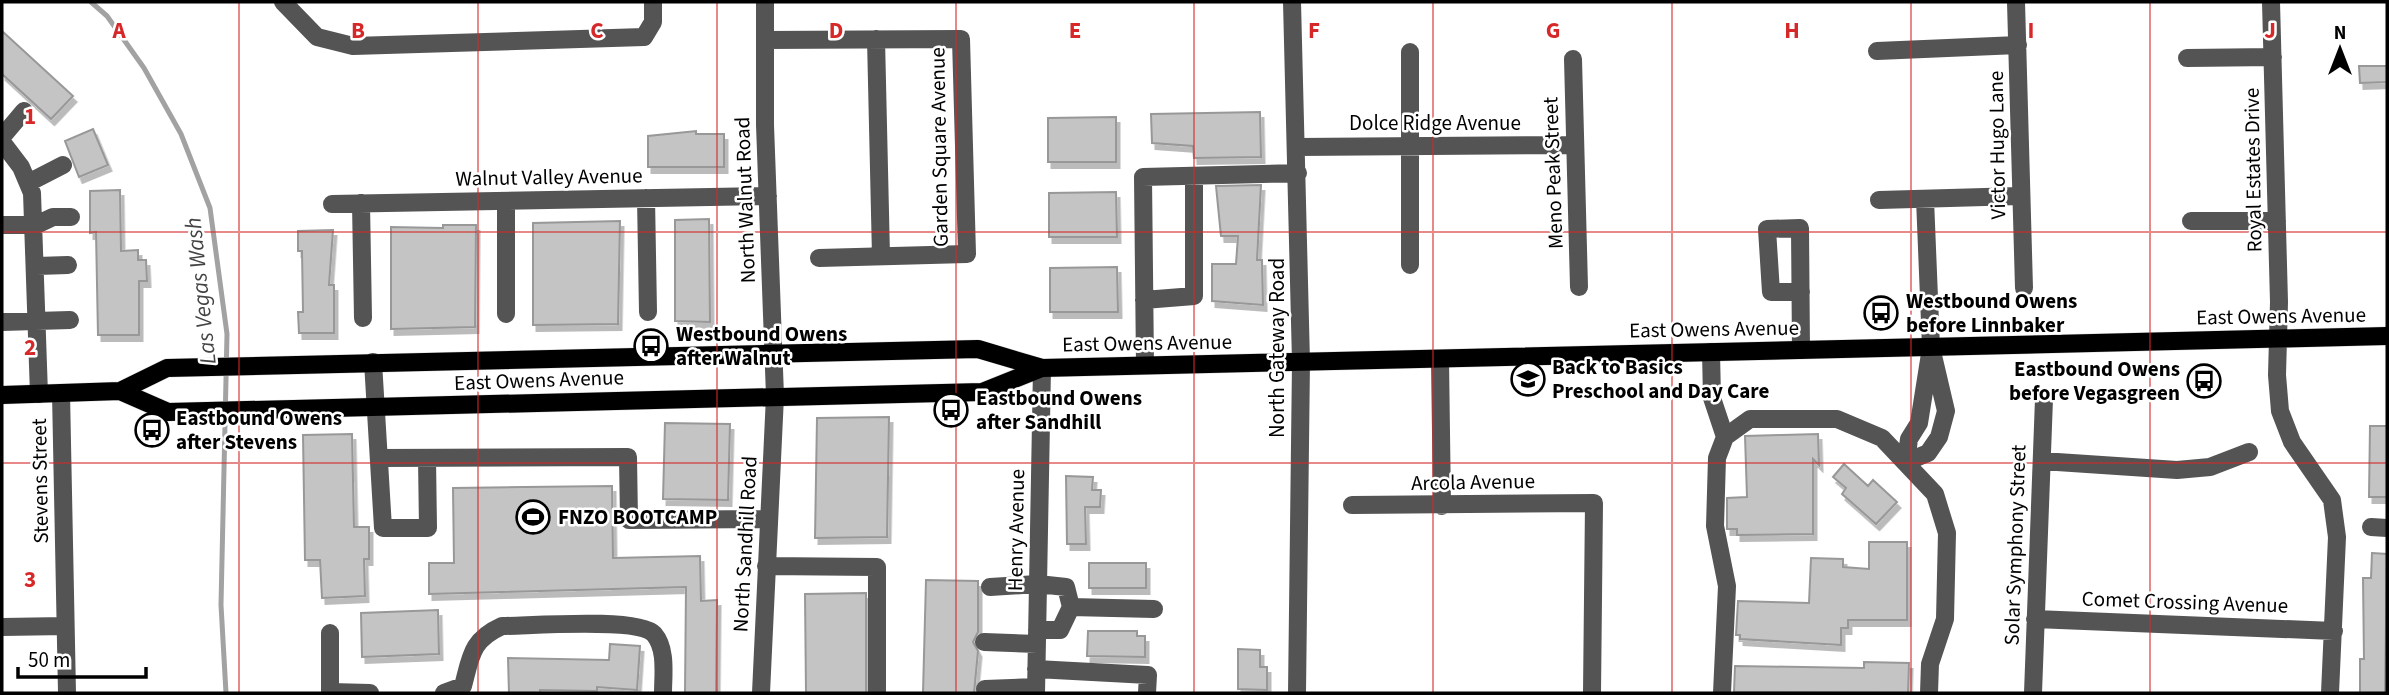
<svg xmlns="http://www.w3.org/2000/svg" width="2389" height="695" viewBox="0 0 2389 695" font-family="'Source Sans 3',sans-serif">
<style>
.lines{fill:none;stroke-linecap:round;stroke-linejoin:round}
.stream{stroke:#a2a2a2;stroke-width:5}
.building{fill:#c4c4c4;stroke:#989898;stroke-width:2;filter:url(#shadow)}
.major-casing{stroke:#dbdbdb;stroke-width:19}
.minor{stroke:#545454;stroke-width:18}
.major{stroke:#000;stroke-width:18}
.grid{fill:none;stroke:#d62828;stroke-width:2;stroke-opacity:0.55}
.labels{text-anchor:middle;stroke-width:5;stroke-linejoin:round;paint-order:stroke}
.street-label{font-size:21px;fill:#000;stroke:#fff}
.poi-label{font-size:21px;font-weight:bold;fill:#000;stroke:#fff;text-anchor:start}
.water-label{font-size:23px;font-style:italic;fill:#434343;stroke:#fff}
.grid-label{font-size:23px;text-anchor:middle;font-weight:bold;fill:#d62828;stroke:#fff;stroke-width:5;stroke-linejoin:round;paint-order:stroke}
</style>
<defs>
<filter id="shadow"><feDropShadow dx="3.5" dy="6" stdDeviation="0" flood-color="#0004"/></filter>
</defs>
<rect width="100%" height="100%" fill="#fff"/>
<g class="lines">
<!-- stream -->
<path class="stream" d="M91,2L107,16L144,68L181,134L210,208L227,334L221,605L226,693"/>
</g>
<!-- building -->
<path class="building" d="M2,31L73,96L51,119L2,74Z
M2359,66H2387V82L2360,83Z
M1260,112L1261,157L1194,158L1193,146L1152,143L1151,114Z
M1116,117V162H1048V118Z
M93,129L108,165L79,177L65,141Z
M696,131V134H724V167H648V136Z
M1261,185L1257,260H1262L1263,305L1212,301V264H1236L1238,236H1221L1216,186Z
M120,190L121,251L138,250V260H146L147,281H139V335H98L96,232L90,233V191Z
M1116,192L1117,237H1049V193Z
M709,219L710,322L675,321V220Z
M620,221L618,324L533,325V223Z
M443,225H476L475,327L391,329V227L443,228Z
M333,230L329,285H334V333H299L298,312H303L302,251H298V231Z
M1117,267L1118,312H1050V268Z
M889,417L887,537L815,538L817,418Z
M665,423L730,424L728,500L663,499Z
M2370,426H2387V497H2369Z
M352,434L354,527H369V559H364L365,596L322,598L320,560H305L303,435Z
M1818,434L1819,465L1813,459V534L1737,535V529H1727V498L1747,497L1745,436Z
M1844,464L1868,486L1873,480L1897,502L1876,524L1842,494L1846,488L1833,477Z
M1066,476L1093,477L1092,490H1101L1100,507H1085L1086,544H1067Z
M612,486L613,558L700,556L701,601L717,600L716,693H685L686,587L429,594V563H454L453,488Z
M1869,542H1907V620H1848V628H1841V645L1740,639V635H1736L1738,601L1809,603L1811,558L1843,559V567L1869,569Z
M2372,553L2387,554L2385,693H2360V659H2364L2363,578H2371Z
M1089,563H1146V588H1089Z
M926,580L978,581V632L973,642L978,651L974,693H923Z
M866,593V693H806L805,594Z
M438,610L439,654L362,657L361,613Z
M1088,631H1137V636H1145V657L1087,656Z
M610,644L640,646L637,690L597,687V691L540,690V693H509L508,658L609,660Z
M1238,649L1260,650V667H1267V690L1238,689Z
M1864,662L1909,663L1908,693L1734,692L1735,666L1864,668Z"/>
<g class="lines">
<defs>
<path id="major" d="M120,391L168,412L982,392L1042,368
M2,395L120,391L167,368L978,349L1042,368L2387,336"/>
</defs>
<!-- major casing -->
<use href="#major" class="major-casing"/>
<!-- minor -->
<path class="minor" d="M283,2L317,37L353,46L644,37L653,22V2
M1292,2L1301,362L1297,693
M2016,2L2024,288
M2271,2L2279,302L2277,375L2280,411L2292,442L2332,500L2337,537L2330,693
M876,39L881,256
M765,40L961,39L967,254L819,258
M1877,51L2018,45
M1410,52V265
M2187,58L2273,57
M1573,59L1579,287
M2,137L24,111
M2,142L21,167L32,193L39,394
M1297,147L1574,145
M28,183L63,165
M646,198L648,312
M1879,200L2020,196
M506,201V314
M361,203L363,318
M332,204L768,196
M2191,221H2277
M2,225H36L53,217H71
M37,266L68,265
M1801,292H1771L1767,229L1800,228L1801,350
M1144,300L1194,296V176
M2,322L70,320
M1711,352L1712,398L1725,437
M1440,359L1442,506
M373,362L383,528H428L427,458
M1145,365L1143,177L1298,173
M61,393L67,693
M379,458L628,457L629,520L767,519
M2042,461L2177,470L2210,467L2249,452
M1906,462L1928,453L1939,437L1946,411L1931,347L1925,199
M1906,462L1909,439L1919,423L1930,354
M1352,505L1594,503L1592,693
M2371,527L2387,528
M766,566L877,567V693
M990,587L1038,584L1066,587L1071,607L1060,630H1037
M1071,607L1154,609
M2035,619L2334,631
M2,627L65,626
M330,633V693
M984,642L1037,644
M1036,669L1148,675L1147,693
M985,689L1036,687
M330,692L370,693
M444,693L463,686C471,656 471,640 502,626C529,626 638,617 654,634C667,649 663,675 663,693
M761,693L775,396L765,125V2
M1036,693L1042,368
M1722,693L1727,586L1715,526L1717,458L1725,437L1750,419H1837L1882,438L1935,494L1947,533L1945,619L1930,664L1929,693
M2033,693L2044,399"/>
<!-- major -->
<use href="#major" class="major"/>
</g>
<!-- grid -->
<path class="grid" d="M239,2V693M478,2V693M717,2V693M956,2V693M1194,2V693M1433,2V693M1672,2V693M1911,2V693M2150,2V693M2,232H2387M2,463H2387"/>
<!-- icons -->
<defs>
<symbol id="bus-ring" viewBox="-11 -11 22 22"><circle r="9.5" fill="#fff" stroke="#000" stroke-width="1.5"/><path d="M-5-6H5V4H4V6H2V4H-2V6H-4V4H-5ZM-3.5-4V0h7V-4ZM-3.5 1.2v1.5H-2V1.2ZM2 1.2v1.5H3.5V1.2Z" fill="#000"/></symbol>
<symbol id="school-ring" viewBox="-11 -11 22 22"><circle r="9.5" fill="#fff" stroke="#000" stroke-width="1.5"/><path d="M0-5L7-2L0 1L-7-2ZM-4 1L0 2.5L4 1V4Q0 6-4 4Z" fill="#000"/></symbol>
<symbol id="stadium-ring" viewBox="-11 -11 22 22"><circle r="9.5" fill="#fff" stroke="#000" stroke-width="1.5"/><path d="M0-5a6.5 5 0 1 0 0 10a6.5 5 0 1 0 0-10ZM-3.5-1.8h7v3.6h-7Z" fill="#000"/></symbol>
</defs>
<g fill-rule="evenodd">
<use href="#bus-ring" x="1862" y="294" width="38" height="38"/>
<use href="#bus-ring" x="632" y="327" width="38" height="38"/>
<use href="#school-ring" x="1509" y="360" width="38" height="38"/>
<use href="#bus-ring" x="2185" y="362" width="38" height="38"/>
<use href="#bus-ring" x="932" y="391" width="38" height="38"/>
<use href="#bus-ring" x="133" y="411" width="38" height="38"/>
<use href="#stadium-ring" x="514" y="498" width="38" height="38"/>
</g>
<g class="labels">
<!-- street labels -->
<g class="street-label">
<text x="1435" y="130">Dolce Ridge Avenue</text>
<text transform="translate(1997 145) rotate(-91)" y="7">Victor Hugo Lane</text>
<text transform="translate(939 147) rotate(-91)" y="7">Garden Square Avenue</text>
<text transform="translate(2253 170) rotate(-91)" y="7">Royal Estates Drive</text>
<text transform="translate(1553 173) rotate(-92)" y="7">Meno Peak Street</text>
<text transform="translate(549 177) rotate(-1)" y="7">Walnut Valley Avenue</text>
<text transform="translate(745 200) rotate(-92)" y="7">North Walnut Road</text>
<text transform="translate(2281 316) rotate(-1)" y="7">East Owens Avenue</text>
<text transform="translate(1714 329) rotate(-1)" y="7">East Owens Avenue</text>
<text transform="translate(1147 343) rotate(-1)" y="7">East Owens Avenue</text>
<text transform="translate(1277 348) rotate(-90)" y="7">North Gateway Road</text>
<text transform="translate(539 380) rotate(-2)" y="7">East Owens Avenue</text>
<text transform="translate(40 481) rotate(-91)" y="7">Stevens Street</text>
<text transform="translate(1473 482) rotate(-1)" y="7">Arcola Avenue</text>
<text transform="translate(1016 530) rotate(-89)" y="7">Henry Avenue</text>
<text transform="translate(745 544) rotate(-87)" y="7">North Sandhill Road</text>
<text transform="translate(2015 545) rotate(-88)" y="7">Solar Symphony Street</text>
<text transform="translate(2185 602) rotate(2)" y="7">Comet Crossing Avenue</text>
</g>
<!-- poi labels -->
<g class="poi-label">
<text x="1906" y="308">Westbound Owens<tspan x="1906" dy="24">before Linnbaker</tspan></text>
<text x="676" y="341">Westbound Owens<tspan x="676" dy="24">after Walnut</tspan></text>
<text x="1552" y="374">Back to Basics<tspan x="1552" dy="24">Preschool and Day Care</tspan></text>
<text x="2180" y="376" text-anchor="end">Eastbound Owens<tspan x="2180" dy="24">before Vegasgreen</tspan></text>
<text x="976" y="405">Eastbound Owens<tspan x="976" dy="24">after Sandhill</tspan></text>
<text x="176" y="425">Eastbound Owens<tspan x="176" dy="24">after Stevens</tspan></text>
<text x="558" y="524">FNZO BOOTCAMP</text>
</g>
<!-- water labels -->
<g class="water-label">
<text transform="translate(200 291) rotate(-96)" y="8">Las Vegas Wash</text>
</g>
</g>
<g class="grid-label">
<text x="119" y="38">A</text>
<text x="358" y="38">B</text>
<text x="597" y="38">C</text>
<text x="836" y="38">D</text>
<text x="1075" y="38">E</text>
<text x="1314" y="38">F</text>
<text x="1553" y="38">G</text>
<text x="1792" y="38">H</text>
<text x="2031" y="38">I</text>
<text x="2270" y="38">J</text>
<text x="30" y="124">1</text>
<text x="30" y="355">2</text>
<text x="30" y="587">3</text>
</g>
<!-- border -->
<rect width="2389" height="695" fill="none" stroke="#000000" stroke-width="7"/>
<!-- north arrow -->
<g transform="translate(2340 49)" stroke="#ffffff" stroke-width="5" paint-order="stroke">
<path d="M0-5L12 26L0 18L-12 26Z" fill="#000000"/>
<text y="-10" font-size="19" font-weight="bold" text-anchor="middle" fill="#000000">N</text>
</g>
<!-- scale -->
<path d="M18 667v10h128v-10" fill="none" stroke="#000000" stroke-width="3.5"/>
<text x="28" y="667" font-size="21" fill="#000000" stroke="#ffffff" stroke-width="5" paint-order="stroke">50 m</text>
</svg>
